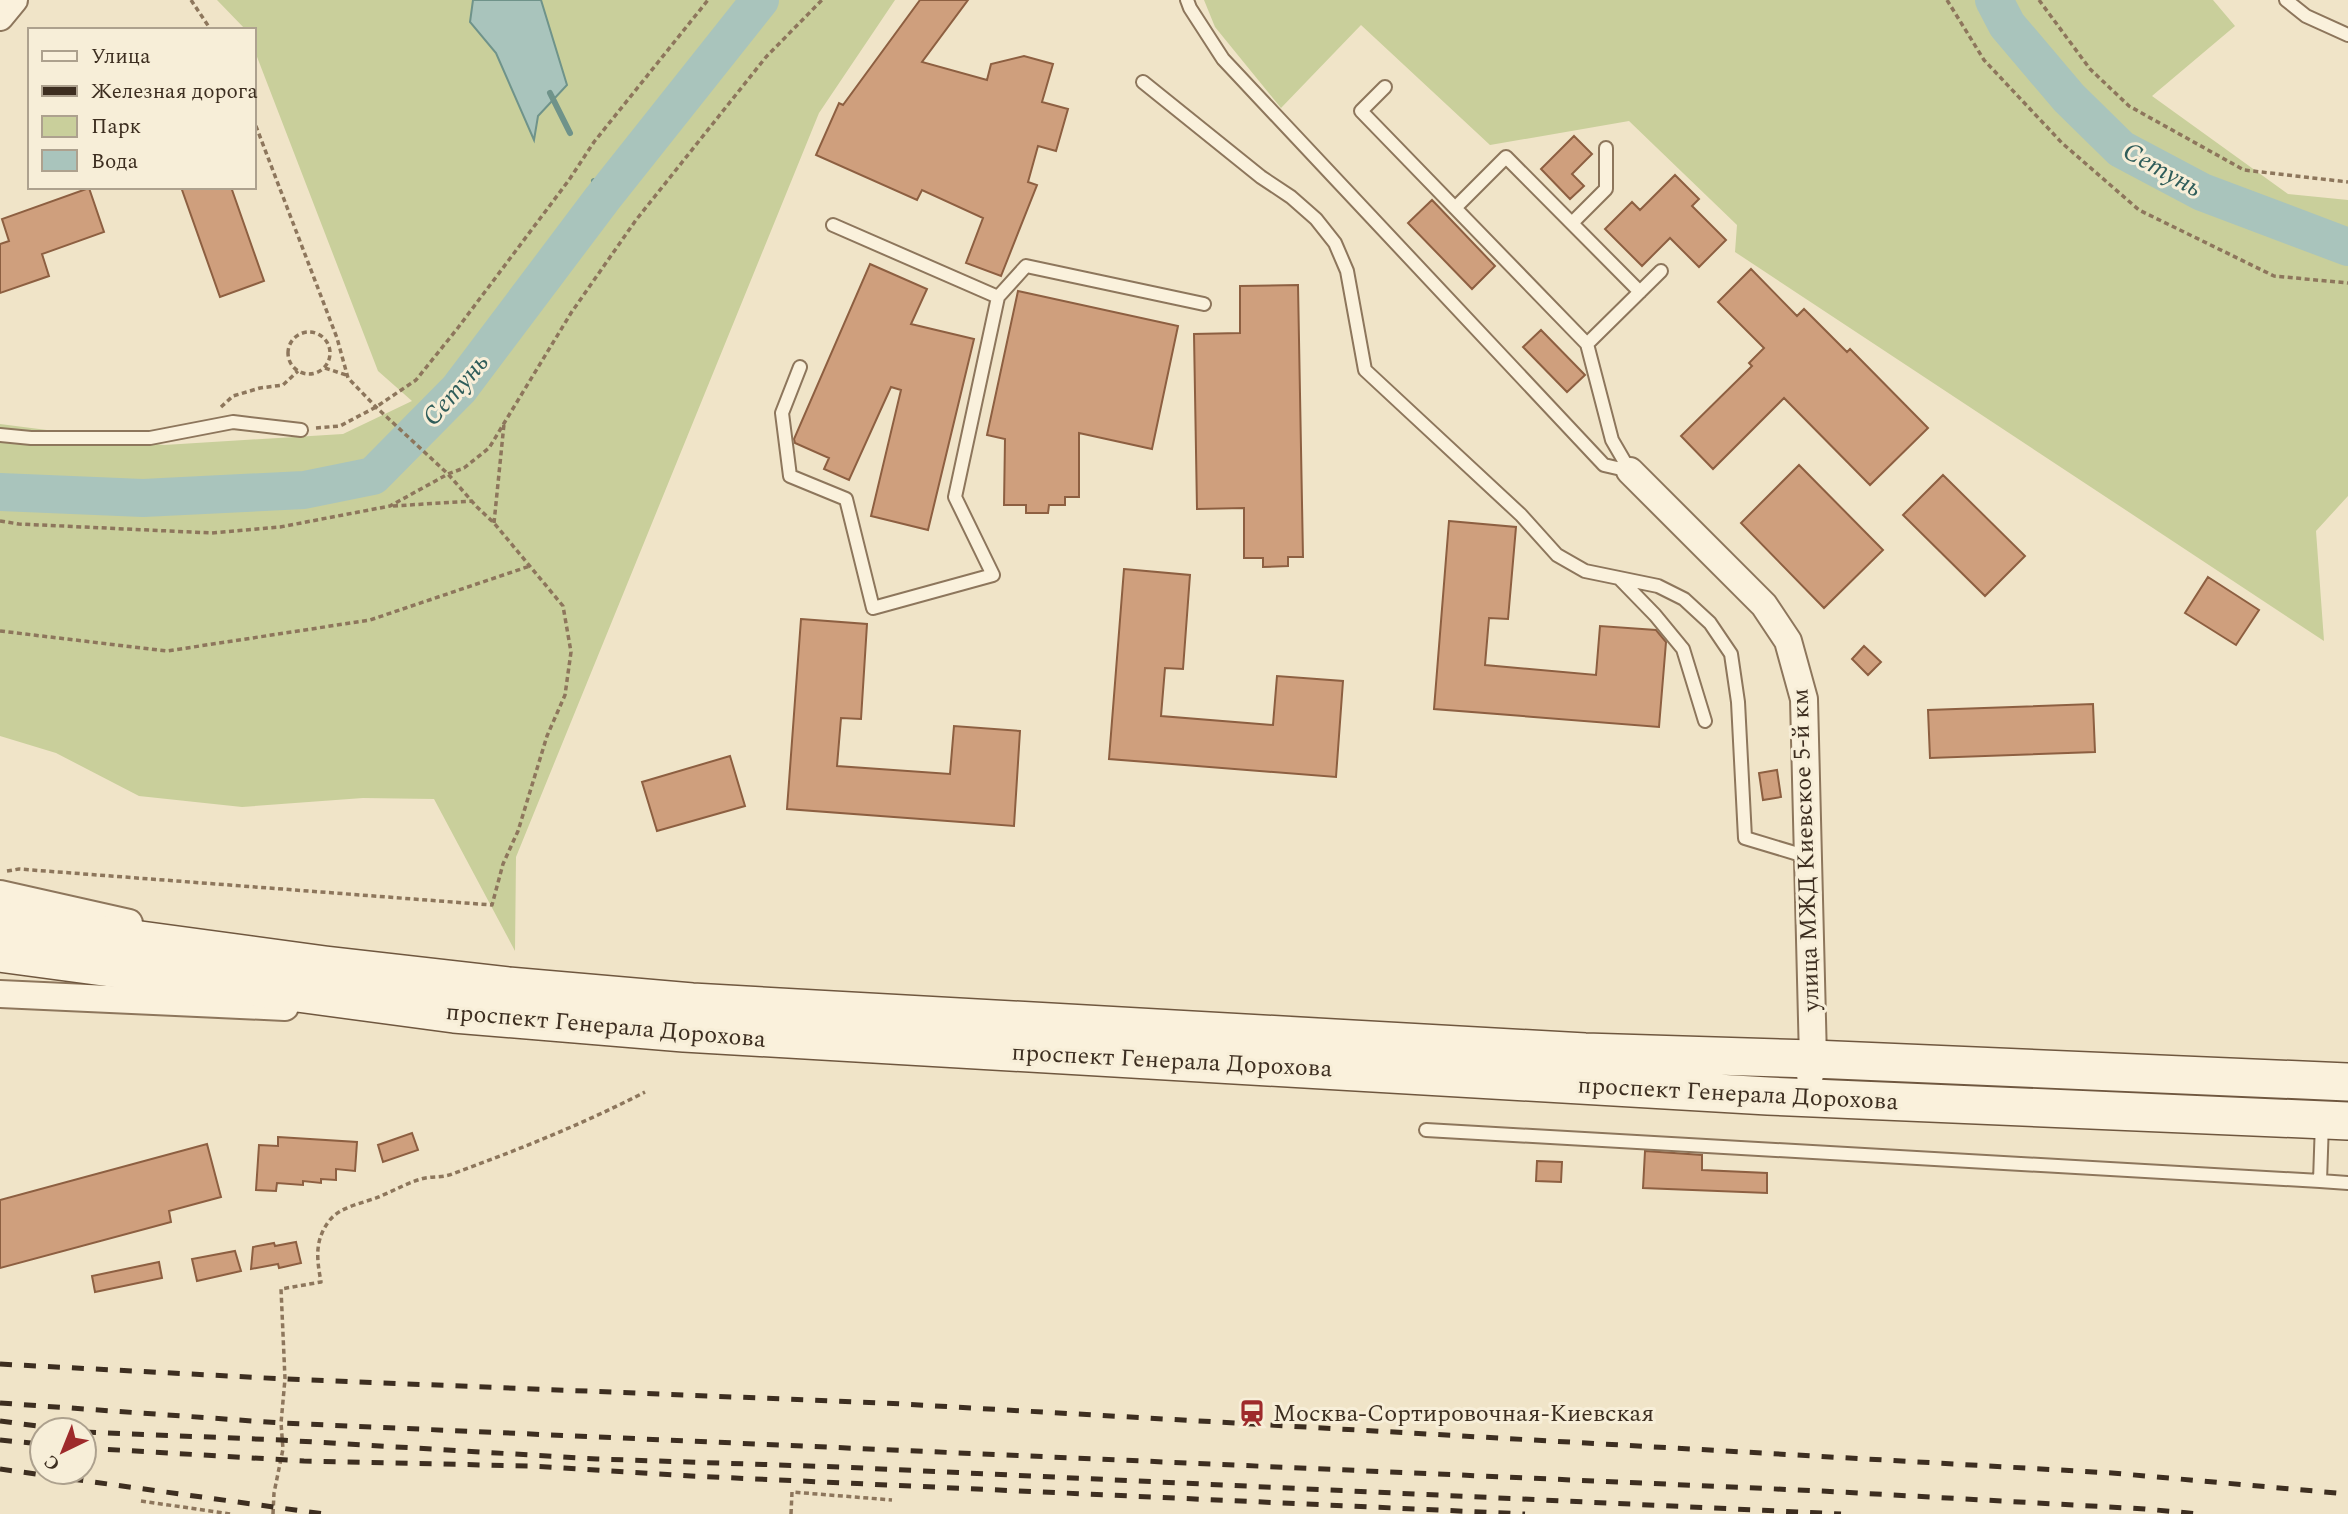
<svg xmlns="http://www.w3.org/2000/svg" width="2348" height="1514" viewBox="0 0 2348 1514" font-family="Spectral,serif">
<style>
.green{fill:#c9cf9b}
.water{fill:#a9c4bc;stroke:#6f938a;stroke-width:2}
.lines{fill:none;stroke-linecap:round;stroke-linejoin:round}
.stream{stroke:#6f938a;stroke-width:6}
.river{stroke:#a9c4bc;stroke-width:38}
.building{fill:#cf9f7d;stroke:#8d5f41;stroke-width:2}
.service-casing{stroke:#8d765c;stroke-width:16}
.minor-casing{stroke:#8d765c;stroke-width:30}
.secondary-casing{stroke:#6f573f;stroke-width:40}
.path{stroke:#8d765c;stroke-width:3.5;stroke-dasharray:5 3.5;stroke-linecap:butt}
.service{stroke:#faf1dc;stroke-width:12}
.minor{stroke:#faf1dc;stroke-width:26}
.secondary{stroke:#faf1dc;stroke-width:37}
.rail{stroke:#3d2e20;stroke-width:5;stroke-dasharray:12 12;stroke-linecap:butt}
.labels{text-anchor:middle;stroke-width:6;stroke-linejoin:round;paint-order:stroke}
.street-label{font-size:24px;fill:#3d2e20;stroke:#f7eed8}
.poi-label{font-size:24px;fill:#3d2e20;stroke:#f7eed8;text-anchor:start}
.water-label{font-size:26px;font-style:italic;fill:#2f5d5a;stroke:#f7eed8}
</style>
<rect width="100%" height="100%" fill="#f0e4c8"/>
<!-- green -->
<path class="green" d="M217,0H895L819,113L516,857L515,951L434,799L363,798L242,807L139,796L56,753L0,736V424L164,445L343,434L412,401L378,371L254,49V30H246Z
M1204,0H2213L2235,26L2152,96L2288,194L2348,200V496L2316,531L2324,641L1735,252L1737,225L1629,121L1490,145L1361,25L1281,108L1215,27Z"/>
<!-- water -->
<path class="water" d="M473,0H541L567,85L538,116L534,140L496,53L470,22Z"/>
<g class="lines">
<!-- stream -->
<path class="stream" d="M550,93L570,133
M594,181L602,199"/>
<!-- river -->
<path class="river" d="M1994,0L2007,25L2069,98L2121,149L2202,192L2348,247
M0,492L143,498L304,490L373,476L459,389L602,199L760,0"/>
</g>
<!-- building -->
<path class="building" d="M920,0H968L922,62L987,80L991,64L1024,56L1053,64L1042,102L1068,109L1056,151L1038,146L1028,182L1037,185L1001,276L966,263L983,218L922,190L917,200L816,155L839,103L843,105Z
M1574,136L1592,154L1572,174L1584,186L1570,199L1541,169Z
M1675,175L1699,199L1692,206L1726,240L1699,267L1670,238L1642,266L1605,229L1632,202L1640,210Z
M181,187H231L264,281L220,297Z
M89,188L104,232L42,254L49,276L0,293V244L9,241L2,219Z
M1432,200L1495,266L1472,289L1408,223Z
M870,264L927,289L911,324L974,339L928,530L871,516L901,390L891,387L849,480L824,469L829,458L795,443L794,439Z
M1751,269L1797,316L1804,309L1847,352L1850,349L1928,428L1870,485L1784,398L1713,469L1681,436L1752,366L1749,363L1764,348L1718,302Z
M1298,285L1303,557H1288V566L1263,567V558H1244V508L1197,509L1194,334L1240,333V286Z
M1018,291L1178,326L1152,449L1079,433V497H1065V505H1049L1048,513H1026V505H1004L1005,439L987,435Z
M1541,330L1585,375L1567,392L1523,347Z
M1799,465L1883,550L1824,608L1741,523Z
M1943,475L2025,556L1985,596L1903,515Z
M1449,521L1516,527L1508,619L1489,618L1485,665L1596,675L1600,626L1656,630L1666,642L1659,727L1434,709Z
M1124,569L1190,575L1183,669L1165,668L1161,716L1273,725L1277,676L1343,681L1336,777L1109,759Z
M2208,577L2259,610L2236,645L2185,613Z
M801,619L867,624L861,719L841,718L837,766L950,774L954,726L1020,731L1014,826L787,809Z
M1864,646L1881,662L1868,675L1852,659Z
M2093,704L2095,752L1930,758L1928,710Z
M730,756L745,806L657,831L642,782Z
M1777,770L1781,797L1763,800L1759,773Z
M412,1133L418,1150L383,1162L378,1145Z
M278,1137L357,1142L355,1171L336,1169V1180L321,1179V1183L303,1181V1185L277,1183L276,1191L256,1190L259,1145L278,1146Z
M207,1144L221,1197L169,1211L171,1222L0,1268V1200Z
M1645,1151L1702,1155V1170L1767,1173V1193L1643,1188Z
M1537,1161L1562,1162L1561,1182L1536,1181Z
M296,1242L301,1263L279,1268L278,1264L251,1269L253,1247L274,1243L275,1246Z
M235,1251L241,1271L197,1281L192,1259Z
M159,1262L162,1278L95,1292L92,1276Z"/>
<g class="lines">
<defs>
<path id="service" d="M1187,0L1190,8L1223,59L1604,465L1630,471
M2286,0L2306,16L2348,35
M1143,82L1261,177L1291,197L1316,219L1335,243L1347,271L1365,370L1521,515L1557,555L1585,571L1658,586L1684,599L1710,623L1731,654L1738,702L1745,838L1808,857
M1385,87L1361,111L1587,344
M1455,208L1506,157L1640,292
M1572,223L1606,189V148
M833,225L998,297
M800,367L782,413L790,476L846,499L873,608L993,575L955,497L998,297L1026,266L1204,304
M0,435L31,438H150L233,422L301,430
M1630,471L1612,440L1587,344L1661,271
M1619,578L1655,615L1683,649L1705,721
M2322,1122L2320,1181L2348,1183
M1426,1130L2320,1181"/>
<path id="minor" d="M0,17L14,0
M1630,471L1764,605L1788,641L1804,699L1813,1059L1810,1075
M0,894L129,923
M0,994L285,1007"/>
<path id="secondary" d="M0,921L325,965L508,986L692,1002L1585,1052L1813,1059L2348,1082
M0,953L454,1014L684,1033L1768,1096L2348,1121"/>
</defs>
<!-- service casing -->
<use href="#service" class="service-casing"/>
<!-- minor casing -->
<use href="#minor" class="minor-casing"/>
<!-- secondary casing -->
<use href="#secondary" class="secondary-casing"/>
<!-- path -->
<path class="path" d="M191,0L211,30
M1947,0L1984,60L2062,143L2139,210L2274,276L2348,283
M2039,0L2090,69L2129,106L2244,170L2348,182
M288 353a21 21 0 1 1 42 0a21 21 0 1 1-42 0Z
M325,368L346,375
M221,407L233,396L260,388L283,385L298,371
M316,428L340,426L376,407L416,380L457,329L569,180L594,142L708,0
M393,506L472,501
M0,521L19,524L212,533L280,527L390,506L448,474L464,468L489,448L571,313L636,220L766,57L822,0
M494,523L504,424
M0,631L167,651L370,620L530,566
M7,871L19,869L492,905L503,864L518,831L547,736L565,695L571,652L563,606L494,523L477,507L448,474L376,407L348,378L337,338L254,121
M141,1501L231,1514
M273,1514L274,1493L283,1449L281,1423L285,1379L281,1289L321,1282C317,1260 314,1241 329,1221C340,1206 365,1203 381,1196C395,1190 407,1183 421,1179C431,1176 442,1178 452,1174C518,1150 583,1124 645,1092
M791,1514L792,1492L892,1500"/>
<!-- service -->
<use href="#service" class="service"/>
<!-- minor -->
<use href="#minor" class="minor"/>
<!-- secondary -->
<use href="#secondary" class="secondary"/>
<!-- rail -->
<path class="rail" d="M0,1364L285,1379L884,1403L2112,1473L2348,1494
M0,1403L281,1423L1822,1491L2145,1509L2199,1514
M0,1421L68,1430
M84,1432L281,1440L597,1459L840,1467L1841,1514
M0,1440L42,1444
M84,1448L304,1461L530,1466L691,1476L1525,1514
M0,1469L324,1514"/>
</g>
<!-- icons -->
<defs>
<symbol id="station-bare" viewBox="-9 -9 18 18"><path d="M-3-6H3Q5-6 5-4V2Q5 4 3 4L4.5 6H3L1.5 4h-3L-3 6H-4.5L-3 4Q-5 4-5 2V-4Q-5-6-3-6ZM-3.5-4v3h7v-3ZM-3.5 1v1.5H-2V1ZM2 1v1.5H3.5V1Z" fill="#9e2a2b" stroke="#f7eed8" stroke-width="2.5" paint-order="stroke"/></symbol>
</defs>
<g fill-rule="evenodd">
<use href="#station-bare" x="1233" y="1394" width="38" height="38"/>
</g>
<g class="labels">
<!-- street labels -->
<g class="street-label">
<text transform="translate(1805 850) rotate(-92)" y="8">улица МЖД Киевское 5-й км</text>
<text transform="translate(606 1025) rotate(5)" y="8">проспект Генерала Дорохова</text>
<text transform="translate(1172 1060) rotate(3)" y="8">проспект Генерала Дорохова</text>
<text transform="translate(1738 1093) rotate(3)" y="8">проспект Генерала Дорохова</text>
</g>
<!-- poi labels -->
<g class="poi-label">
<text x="1273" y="1421">Москва-Сортировочная-Киевская</text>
</g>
<!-- water labels -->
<g class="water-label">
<text transform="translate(2163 169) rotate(29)" y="9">Сетунь</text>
<text transform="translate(455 389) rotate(-49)" y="9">Сетунь</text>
</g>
</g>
<!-- legend -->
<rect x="28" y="28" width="228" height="161" fill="#f7eed8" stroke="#ada18e" stroke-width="2"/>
<rect x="42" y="51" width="35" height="10" fill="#faf1dc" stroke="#ada18e" stroke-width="2"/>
<text x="91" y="63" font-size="21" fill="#3d2e20">Улица</text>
<rect x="42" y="86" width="35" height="10" fill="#3d2e20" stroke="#ada18e" stroke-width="2"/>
<text x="91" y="98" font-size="21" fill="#3d2e20">Железная дорога</text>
<rect x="42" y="116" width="35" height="21" fill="#c9cf9b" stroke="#ada18e" stroke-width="2"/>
<text x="91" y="133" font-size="21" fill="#3d2e20">Парк</text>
<rect x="42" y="150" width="35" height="21" fill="#a9c4bc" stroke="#ada18e" stroke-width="2"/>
<text x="91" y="168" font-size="21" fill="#3d2e20">Вода</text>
<!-- north arrow -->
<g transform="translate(63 1451) rotate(223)"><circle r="33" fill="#f7eed8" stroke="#ada18e" stroke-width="2"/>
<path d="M0-5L12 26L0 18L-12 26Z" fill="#9e2a2b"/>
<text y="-10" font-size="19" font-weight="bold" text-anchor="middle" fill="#3d2e20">С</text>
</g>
</svg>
